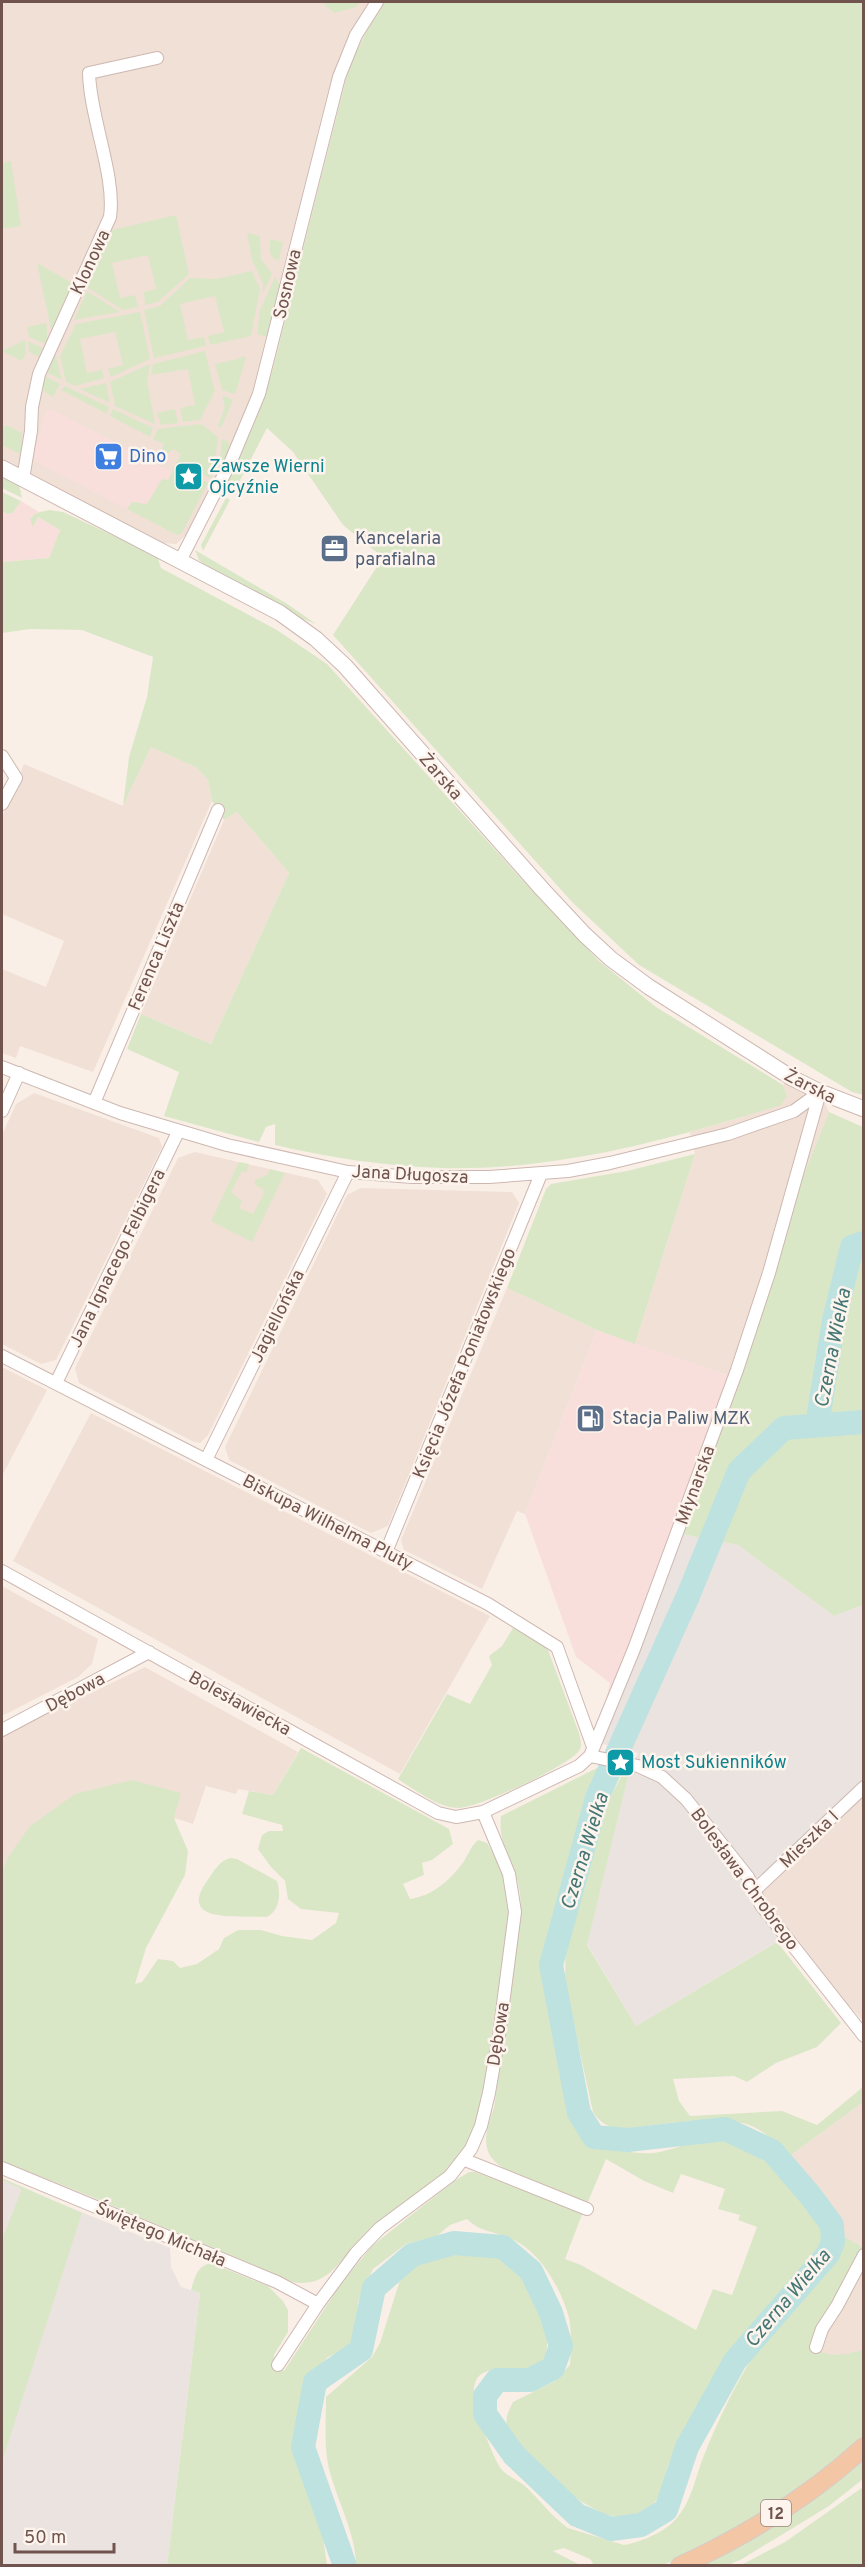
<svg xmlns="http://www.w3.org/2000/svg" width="865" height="2567" viewBox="0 0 865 2567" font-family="Overpass,sans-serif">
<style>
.residential{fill:#f1e0d6}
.commercial{fill:#f9dfdc}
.industrial{fill:#ebe3e0}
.green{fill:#dae7c7}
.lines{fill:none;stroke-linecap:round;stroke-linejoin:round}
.river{stroke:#bde2e0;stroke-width:24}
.minor-casing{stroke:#cdb8b1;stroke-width:14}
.tertiary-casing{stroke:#cdb8b1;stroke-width:17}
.primary-casing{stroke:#d4ccca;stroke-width:20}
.minor{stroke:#fff;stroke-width:12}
.tertiary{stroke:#fff;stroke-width:15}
.primary{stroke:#f3c7a6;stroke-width:18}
.labels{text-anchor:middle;stroke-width:5;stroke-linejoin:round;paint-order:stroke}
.shield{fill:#fdf4ed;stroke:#9b847e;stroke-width:1.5}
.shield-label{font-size:16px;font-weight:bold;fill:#71544e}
.street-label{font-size:18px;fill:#71544e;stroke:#fdf4ed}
.shop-label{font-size:18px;fill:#366cbe;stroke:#fdf4ed;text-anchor:start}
.culture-label{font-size:18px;fill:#0d838f;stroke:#fdf4ed;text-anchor:start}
.service-label{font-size:18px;fill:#4e5e75;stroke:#fdf4ed;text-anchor:start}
.water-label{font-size:20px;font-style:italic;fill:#437674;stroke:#fdf4ed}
</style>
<rect width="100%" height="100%" fill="#faefe7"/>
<!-- residential -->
<path class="residential" d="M2,2H370L346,42L328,91L250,401L231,447L193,522L186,535L176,544L163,543L2,461Z
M151,747L197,768L208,780L212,801L93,1072L20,1046L16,1058L2,1053V969L46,987L64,941L2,914V817L24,764L123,806Z
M237,812L289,873L211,1044L141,1014L224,820Z
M790,1076L820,1092L829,1112L795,1196L733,1377L635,1344L695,1154L690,1132L740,1118L787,1096L783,1085Z
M34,1093L159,1138L162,1147L56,1360L41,1364L2,1344V1135L16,1104Z
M195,1152L318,1180L327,1194L208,1435L200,1443L194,1442L79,1383L75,1368L178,1158Z
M361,1188L512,1192L519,1203L388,1526L371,1533L229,1460L225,1447L347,1195Z
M507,1288L597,1330L525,1514L517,1511L482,1589L404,1550L401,1540Z
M2,1367L47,1390L2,1476Z
M91,1413L490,1616L400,1774L13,1561Z
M2,1586L98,1639L92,1664L78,1677L2,1716Z
M145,1667L298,1752L273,1795L238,1789L236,1794L206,1786L193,1824L174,1818L180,1793L8,1857L2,1872V1738L26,1724Z
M863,1787V2021L785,1937L754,1891Z
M863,2102V2247L843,2236L841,2224L822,2191L790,2156Z
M863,2254V2350L841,2356H830L819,2351V2334Z"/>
<!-- commercial -->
<path class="commercial" d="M46,410H52L172,472L168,481L162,479L147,504L132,502L127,509L32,460Z
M21,501L39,512L36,513L33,526L38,517L60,530L49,558L2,562V511L7,514L13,513Z
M597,1330L733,1377L676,1533L634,1667L596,1742L610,1683L576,1657L525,1514Z"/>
<!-- industrial -->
<path class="industrial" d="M676,1533L738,1545L834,1616L863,1605V1787L754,1891L785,1937L636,2026L587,1944L628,1777L638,1753L596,1742L634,1667Z
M2,2180L170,2248L171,2267L181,2287L200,2293L167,2565H2Z"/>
<!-- green -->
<path class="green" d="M322,2H360L356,7L334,13Z
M385,2H863V1095L852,1092L639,965L572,902L333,635L378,565L380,555L343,525L293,452L267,428L236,488L226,484L255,420L272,372L349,67L367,30Z
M11,161L21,226L2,229V163Z
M176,215L189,274L158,302L145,305L144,292L156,289L148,255L112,263L120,298L135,295L138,307L123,310L85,286L112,230Z
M247,233L260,236L261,259L272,274L263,293V284L252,260Z
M270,239L283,242L279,260L274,259L270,253Z
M37,263L76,285L52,334Z
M252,271L260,289L251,336L210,345L208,336L224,332L215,296L180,304L188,340L204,337L206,346L154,358L144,310L160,306L190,278L216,279Z
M275,277L281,287L268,337L257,334L260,310Z
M87,291L90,293L120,312L74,320Z
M140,312L150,359L111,377L108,369L123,365L115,332L80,339L87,373L102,370L104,378L75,386L66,382L60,356L76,324Z
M46,323L48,342L43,343L29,337L27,327Z
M25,340L26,353L22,361L2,351Z
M28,341L45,349L41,358L29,352Z
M205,351L215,391L200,420L183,422L180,408L195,405L188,369L151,375L153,364Z
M55,352L62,380L46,372Z
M241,356L246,357L236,392L234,394L222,390L215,364L241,358Z
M150,364L147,381L155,424L115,406L110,382Z
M45,376L60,384L53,397L44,391L42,381Z
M106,383L110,403L80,389Z
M65,386L109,407L107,414L61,390Z
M222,395L233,400L221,428L218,426L225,407Z
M113,409L153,428L150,437L110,416Z
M175,409L178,423L161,425L157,413Z
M201,424L218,437L214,470L210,478L197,472L195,477L208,483L182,533L177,535L127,509L132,502L147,504L162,479L168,480L181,454L173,449L168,453H160L164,444L153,439L158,429Z
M2,426H9L22,433V455L2,445Z
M222,439L228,441L231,447L219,471Z
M2,475L19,485L22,498L2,488Z
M2,492L21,501L13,513L7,514L2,511Z
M226,498L230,500L203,551L201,545Z
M49,510L63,512L157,556L161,568L277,630L327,664L535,894L599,961L656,1007L783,1085L787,1096L781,1105C672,1139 558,1171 442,1168C385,1166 331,1158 275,1145V1124L266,1127L259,1142L164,1116L179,1072L127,1049L141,1014L211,1044L289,873L237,812L224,820L212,801L208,780L197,768L151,747L123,806L129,757L147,697L153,657L82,630L30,629L2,633V562L49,558L60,530L38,517L33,527L30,519L36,513Z
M195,550L289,605L316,624L303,619L205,565L199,560Z
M829,1112L863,1127V1605L834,1616L738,1545L676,1533L795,1196Z
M695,1154L635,1344L597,1330L507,1288L546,1189L551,1184L627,1171Z
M239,1162L249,1164L246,1173L242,1171L231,1192L242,1201L239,1208L253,1214L264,1193L263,1189L255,1185V1180L267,1175L270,1169L285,1173L252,1242L211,1221Z
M513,1628L542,1643L548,1650L579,1733C580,1739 583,1745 579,1751C568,1766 478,1808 459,1808C438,1808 415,1790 398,1779L447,1694L470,1704L492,1665L489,1656L502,1646Z
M301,1748L449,1829L453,1844L432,1860L422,1863L424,1875L403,1884L410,1899C432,1896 449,1881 462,1864C468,1856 470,1847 478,1840L487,1843C497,1860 508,1882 510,1902C511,1923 505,1945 502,1965C497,1998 492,2031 487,2064C482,2092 480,2128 464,2152C445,2180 393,2208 366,2233C341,2256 331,2289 292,2282L92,2197L2,2161V1872L8,1857L30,1826L75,1794L132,1780L181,1793L174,1818L188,1851L185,1875L146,1948L135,1984L142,1982L158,1959L173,1961L180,1968L197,1964L219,1949L224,1938L238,1930H261L282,1936L312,1940L336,1923L339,1913L301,1909L288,1899L285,1881L271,1867L258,1849L262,1835L269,1831H283L282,1825L242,1814L249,1791L273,1795Z
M597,1768L599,1775L563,1889L544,1971L545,1995L556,2032L577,2131C585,2143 595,2146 608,2148C623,2151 637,2154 653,2153C677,2151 701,2134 725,2139C754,2144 783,2167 799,2191C801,2195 801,2200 804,2203C815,2221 826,2225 822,2247C801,2278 771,2303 747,2332C726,2357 708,2387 693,2416C685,2430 677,2445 670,2460C663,2476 664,2498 648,2509C637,2515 620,2519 608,2515C580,2506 525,2462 510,2436C503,2424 507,2413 513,2402L555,2381L570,2365C571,2349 572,2333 569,2318C561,2288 539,2249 509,2238C493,2231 480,2232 467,2219L450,2225L437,2236L406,2244L373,2269L358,2302L357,2336L347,2348L328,2357L308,2379L300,2402L295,2433L301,2466L320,2516L327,2565L167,2566L200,2293L191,2290C195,2277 197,2266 211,2263L268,2286L283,2301L288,2310V2332L274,2355L275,2361L284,2371L340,2285L372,2246L453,2182L469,2172H475L583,2212L565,2259L581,2265L696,2330L713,2289L732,2295L757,2227L738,2220L740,2215L718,2209L725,2189L681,2174L673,2193L644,2181L606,2159L587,2204C568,2196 549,2189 530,2181C489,2164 476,2154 494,2108L521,1914C521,1901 520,1889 516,1876C509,1853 498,1841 501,1816Z
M624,1771L629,1773L587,1945L636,2026L777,1942L841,2023L817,2047L776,2063L747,2082L734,2076L673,2079L679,2101L690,2116L782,2111L817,2125L863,2087V2102L790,2156C779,2145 768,2134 754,2127C723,2112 654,2126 619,2129C608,2127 599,2122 593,2112L565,1983L566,1937L610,1798Z
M230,1858L237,1859L277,1881C281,1894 280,1910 267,1917C241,1915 176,1925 207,1881C214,1871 219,1861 230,1858Z
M2,2178L82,2213L2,2462V2239L22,2189L2,2180Z
M843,2236L863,2247V2254L837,2307L819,2351C835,2358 847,2354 863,2350V2437L809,2482L753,2519L677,2559L663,2565H594L590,2559L564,2548L553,2551L580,2565H356C355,2533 340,2507 331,2476C323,2451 326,2422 326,2397L372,2357L380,2343L401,2277C413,2263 431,2256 449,2254C494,2249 517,2260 537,2301C541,2311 547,2325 547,2336C553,2401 471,2341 474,2395C474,2407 495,2464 503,2471C509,2477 519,2481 525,2486C540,2500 551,2516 568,2528L624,2545C641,2542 665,2532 676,2519C693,2499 695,2476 705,2453C718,2420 735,2385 754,2355C780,2317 831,2280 843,2236Z
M863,2458V2479L829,2506L742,2559L728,2565L697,2566Z
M863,2487V2565H741L785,2542Z"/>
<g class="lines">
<!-- river -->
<path class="river" d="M817,1425L834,1320L852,1247L864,1243
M345,2566L303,2447L315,2382L361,2350L374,2288L412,2255L454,2243L503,2247L531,2271L551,2313L561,2346L553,2368L530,2380H497L485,2396V2414L514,2455L577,2515L611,2529L641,2525L666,2510L687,2447L735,2361L828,2254L833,2242L832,2225L810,2195L772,2151L725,2129L628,2140L594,2137L579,2113L551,1965L597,1798L688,1596L739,1471L784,1428L864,1422"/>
<defs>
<path id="minor" d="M23,479L31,431L32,407L39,374L110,217C116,176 90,118 89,73L157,58
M180,561L231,461L259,394L339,77L356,35L377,2
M2,756L16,778L2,804
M2,1067L120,1113L227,1145L348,1172L412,1177H489L568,1171L610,1163L728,1134L794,1111L820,1092
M94,1103L218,810
M2,1111L19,1073
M2,1356L488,1604L557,1647L593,1747
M56,1383L178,1132
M206,1460L348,1172
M386,1552L541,1174
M2,1571L438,1813L456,1817L483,1812L579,1766L590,1756L634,1649L737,1370L769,1273L820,1092
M2,1730L149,1652
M590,1756L638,1766L662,1777L686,1799L748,1877L761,1905L864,2036
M754,1891L864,1787
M465,2160L587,2209
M2,2168L277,2282L318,2304
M816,2347L822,2329L837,2306L864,2255
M278,2365L318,2304L356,2253L380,2228L450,2176L471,2149L481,2126L489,2093L499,2035L515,1912L509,1874L483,1812"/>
<path id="tertiary" d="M2,468L280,613L316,639L345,666L542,889L585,935L611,959L649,987L792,1078L820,1092L864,1109"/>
<path id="primary" d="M680,2566C746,2536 810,2496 864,2447"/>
</defs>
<!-- minor casing -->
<use href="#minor" class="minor-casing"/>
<!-- tertiary casing -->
<use href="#tertiary" class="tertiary-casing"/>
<!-- primary casing -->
<use href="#primary" class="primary-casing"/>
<!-- minor -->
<use href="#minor" class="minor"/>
<!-- tertiary -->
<use href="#tertiary" class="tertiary"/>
<!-- primary -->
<use href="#primary" class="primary"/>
</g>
<!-- icons -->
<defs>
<symbol id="supermarket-square" viewBox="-11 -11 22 22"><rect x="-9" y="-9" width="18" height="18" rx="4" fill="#3f7fe0" stroke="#fdf4ed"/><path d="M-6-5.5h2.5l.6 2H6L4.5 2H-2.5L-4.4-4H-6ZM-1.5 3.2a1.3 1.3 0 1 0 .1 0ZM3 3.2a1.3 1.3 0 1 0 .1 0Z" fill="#fff"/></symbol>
<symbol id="sight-square" viewBox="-11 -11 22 22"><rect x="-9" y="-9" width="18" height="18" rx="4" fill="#0f9aa8" stroke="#fdf4ed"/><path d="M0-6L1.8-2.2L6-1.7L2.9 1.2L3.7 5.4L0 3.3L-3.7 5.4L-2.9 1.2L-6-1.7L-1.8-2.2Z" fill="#fff"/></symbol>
<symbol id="office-square" viewBox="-11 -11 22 22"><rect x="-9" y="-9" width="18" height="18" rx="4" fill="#5c6f8a" stroke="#fdf4ed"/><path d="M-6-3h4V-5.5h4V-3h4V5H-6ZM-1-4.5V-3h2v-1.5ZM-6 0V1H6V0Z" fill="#fff"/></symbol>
<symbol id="fuel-square" viewBox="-11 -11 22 22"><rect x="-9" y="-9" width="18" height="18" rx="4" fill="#5c6f8a" stroke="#fdf4ed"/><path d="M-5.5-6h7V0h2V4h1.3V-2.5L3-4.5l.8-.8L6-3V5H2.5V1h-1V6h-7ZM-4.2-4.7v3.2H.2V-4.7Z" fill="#fff"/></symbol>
</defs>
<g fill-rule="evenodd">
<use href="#supermarket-square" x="92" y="440" width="33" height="33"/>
<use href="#sight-square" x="172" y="460" width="33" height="33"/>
<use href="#office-square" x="318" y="532" width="33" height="33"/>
<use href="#fuel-square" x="574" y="1402" width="33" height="33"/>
<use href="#sight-square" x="604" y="1746" width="33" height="33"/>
</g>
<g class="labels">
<!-- shield labels -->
<rect class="shield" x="761" y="2500" width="30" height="26" rx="4.5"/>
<g class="shield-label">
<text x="776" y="2519">12</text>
</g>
<!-- street labels -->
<g class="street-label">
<text transform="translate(90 262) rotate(-65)" y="6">Klonowa</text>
<text transform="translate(287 284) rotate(-77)" y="6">Sosnowa</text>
<text transform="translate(441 776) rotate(49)" y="6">Żarska</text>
<text transform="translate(156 956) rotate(-67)" y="6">Ferenca Liszta</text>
<text transform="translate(810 1086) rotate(27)" y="6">Żarska</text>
<text transform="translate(410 1174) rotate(3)" y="6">Jana Długosza</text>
<text transform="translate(117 1258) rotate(-64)" y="6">Jana Ignacego Felbigera</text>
<text transform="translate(277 1316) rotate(-64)" y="6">Jagiellońska</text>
<text transform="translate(464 1363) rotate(-68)" y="6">Księcia Józefa Poniatowskiego</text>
<text transform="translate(695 1485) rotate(-70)" y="6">Młynarska</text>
<text transform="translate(328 1522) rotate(27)" y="6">Biskupa Wilhelma Pluty</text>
<text transform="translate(75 1692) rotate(-28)" y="6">Dębowa</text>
<text transform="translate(240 1703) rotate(29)" y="6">Bolesławiecka</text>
<text transform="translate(809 1839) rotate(-44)" y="6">Mieszka I</text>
<text transform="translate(745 1879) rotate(54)" y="6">Bolesława Chrobrego</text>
<text transform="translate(498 2034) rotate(-81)" y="6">Dębowa</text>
<text transform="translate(161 2234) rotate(23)" y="6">Świętego Michała</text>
</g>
<!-- shop labels -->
<g class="shop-label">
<text x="129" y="462">Dino</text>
</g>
<!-- culture labels -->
<g class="culture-label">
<text x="209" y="472">Zawsze Wierni<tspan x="209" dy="21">Ojcyźnie</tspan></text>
<text x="641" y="1768">Most Sukienników</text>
</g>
<!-- service labels -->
<g class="service-label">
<text x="355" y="544">Kancelaria<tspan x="355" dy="21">parafialna</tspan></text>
<text x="612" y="1424">Stacja Paliw MZK</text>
</g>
<!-- water labels -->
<g class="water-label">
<text transform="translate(832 1348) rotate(-79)" y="7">Czerna Wielka</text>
<text transform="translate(584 1851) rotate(-73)" y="7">Czerna Wielka</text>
<text transform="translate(787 2298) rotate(-50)" y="7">Czerna Wielka</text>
</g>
</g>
<!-- border -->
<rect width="865" height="2567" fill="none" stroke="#71544e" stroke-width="6"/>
<!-- scale -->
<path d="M15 2543v9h99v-9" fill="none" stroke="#71544e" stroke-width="3"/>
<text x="24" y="2543" font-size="18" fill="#71544e" stroke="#fdf4ed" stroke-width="4.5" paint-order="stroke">50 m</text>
</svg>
